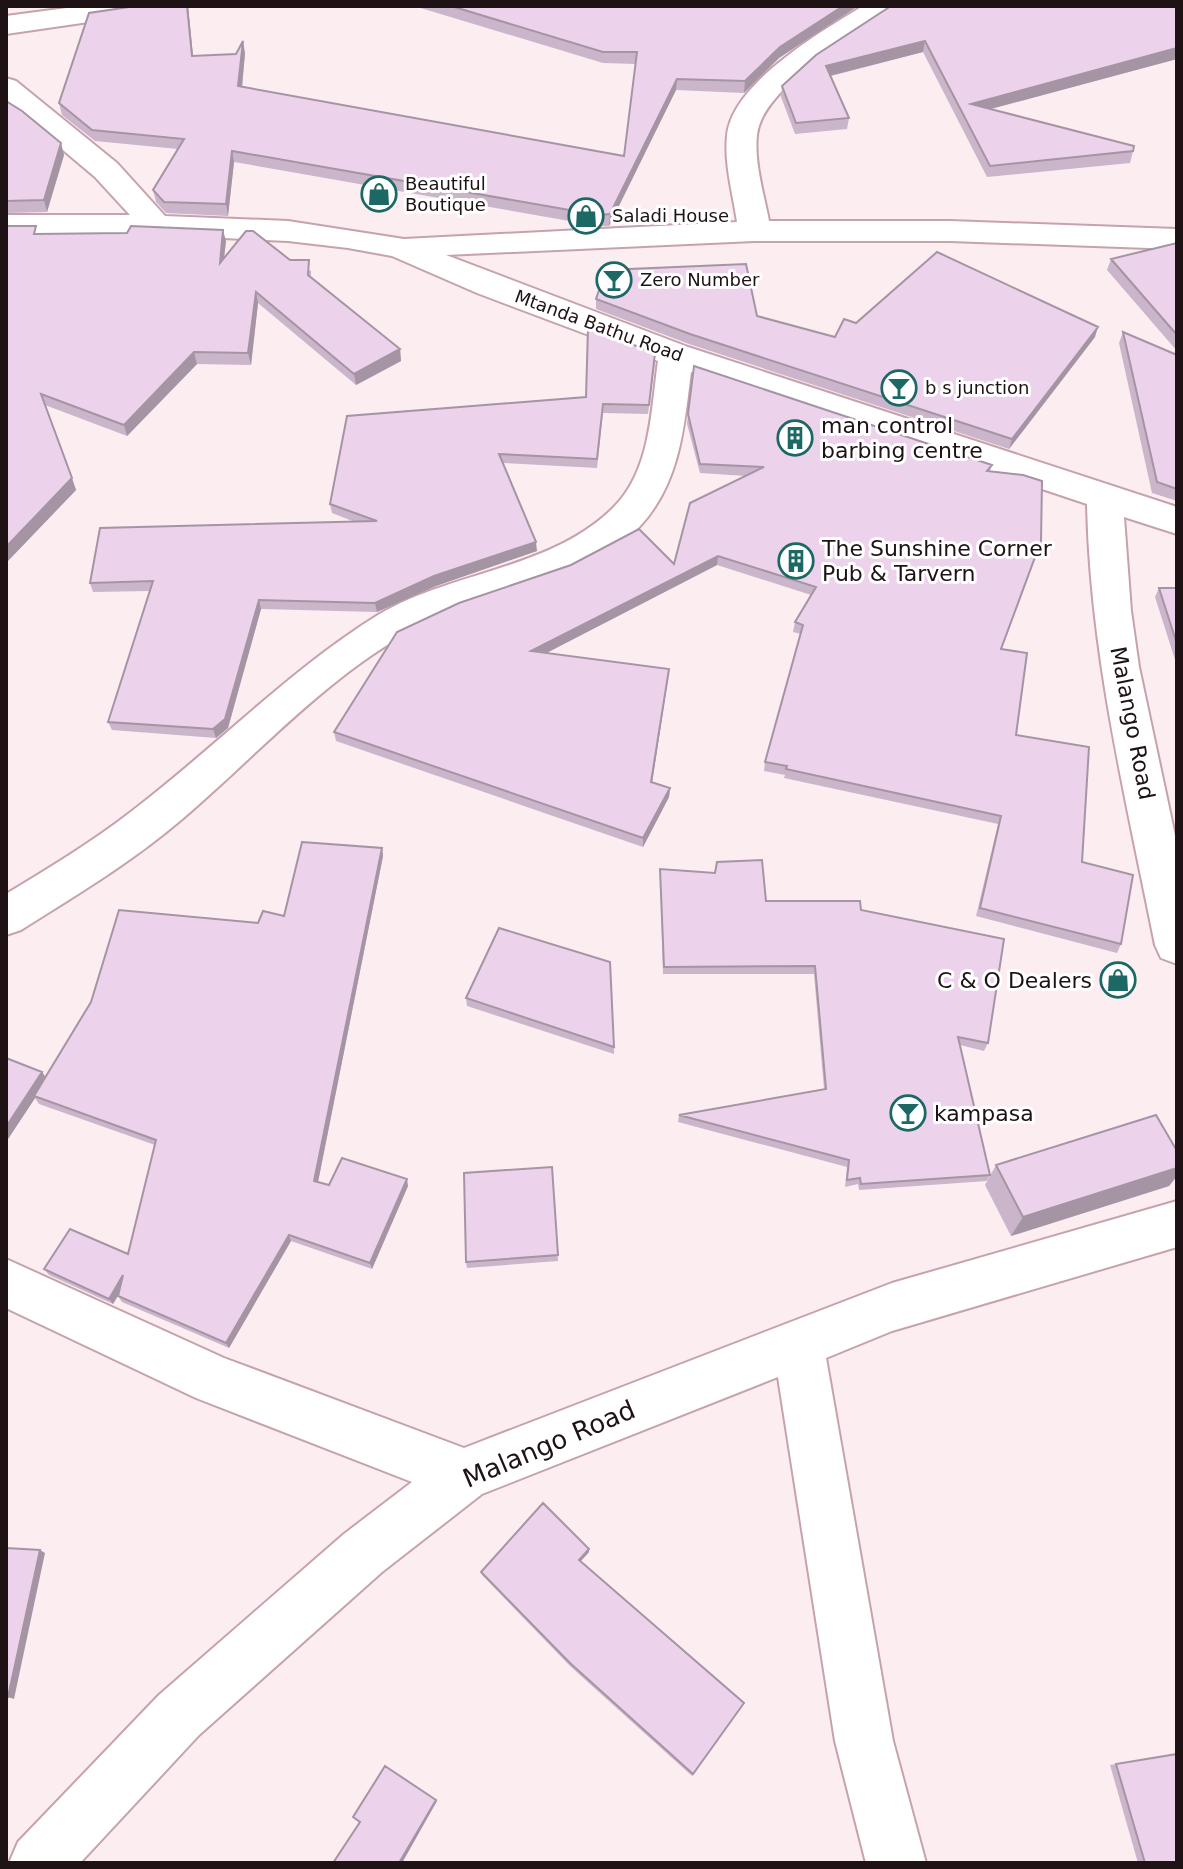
<svg xmlns="http://www.w3.org/2000/svg" width="1183" height="1869" viewBox="0 0 1183 1869" font-family="'DejaVu Sans',sans-serif">
<style>
.lines{fill:none;stroke-linecap:round;stroke-linejoin:round}
.minor-casing{stroke:#c6a3ac;stroke-width:4}
.minor{fill:#fff;fill-rule:evenodd}
.wall{fill:#cbb5ca}
.shaded-wall{fill:#a594a4}
.building{fill:#ecd3eb;stroke:#a594a4;stroke-width:2}
.labels{text-anchor:middle;stroke-width:6;stroke-linejoin:round;paint-order:stroke}
.far-poi-label{font-size:18px;fill:#1e1215;stroke:#fff;text-anchor:start}
.far-street-label{font-size:18px;fill:#1e1215;stroke:#fff}
.poi-label{font-size:22px;fill:#1e1215;stroke:#fff;text-anchor:start}
.street-label{font-size:22px;fill:#1e1215;stroke:#fff}
.near-street-label{font-size:26px;fill:#1e1215;stroke:#fff}
</style>
<rect width="100%" height="100%" fill="#fcedf1"/>
<g class="lines">
<defs>
<path id="minor" d="M82,6H158L154,12L144,14L6,34V16Z
M863,6H896L892,12C855,36 762,87 757,135C754,163 764,194 769,221H950L1177,229V249L950,241H754L446,255L688,347L1177,507V534L1124,517L1131,611L1139,667L1177,845V964L1161,958L1155,945C1126,799 1090,654 1087,504L691,372C684,427 680,482 641,525C589,582 500,589 433,620C336,665 261,752 181,820C132,862 76,895 21,930L6,935V894C49,868 92,842 132,811C216,747 288,671 378,615C451,571 550,570 613,508C651,471 651,410 658,361L477,293L392,256L348,248L288,241L156,235H6V215H130L95,177L6,102V78L16,81L117,163L165,216L288,221L404,239L737,222C733,194 724,164 727,136C731,84 822,31 863,6Z
M1177,1201V1247L892,1331L826,1358L893,1741L926,1863H866L835,1741L778,1377L482,1494L382,1572L199,1735L80,1863H9L18,1842L159,1695L344,1534L412,1482L196,1398L6,1308V1259L224,1358L464,1448L892,1283Z"/>
</defs>
<!-- minor casing -->
<use href="#minor" class="minor-casing"/>
<!-- minor -->
<use href="#minor" class="minor"/>
</g>
<!-- wall -->
<path class="wall" d="M136,6H188L193,56L245,53L242,87L624,156L636,64L603,63L414,6H858L779,58L744,93L676,90L609,226H598L234,162L228,216L166,213L156,202L153,190L178,149L95,141L62,115L59,103Z
M891,6H1177V59L991,109L1133,151L1130,163L987,177L923,52L831,76L849,118L847,129L795,134L781,97L782,86Z
M6,101L64,155L47,212L6,213Z
M6,226L38,234L226,241L224,258L290,260L311,271V277L400,349L401,361L356,385L258,303L251,365L197,364L127,436L45,405L76,490L6,563Z
M1177,243V351L1107,270L1111,259Z
M596,299L757,316L835,337L856,323L1095,337L1009,449L689,344L596,309Z
M1123,332L1177,355V501L1152,493L1119,343Z
M655,363L648,414L603,413L597,468L503,463L537,551L436,586L377,612L261,609L228,728L216,738L112,730L108,722L150,591L93,592L90,583L355,522L332,513L330,504L586,397Z
M688,414L992,465L990,471L1001,649L1016,735L1082,862L1121,944L1117,953L976,916L998,824L784,778L785,775L764,771L765,762L801,634L793,632L795,622L811,595L717,565L546,653L668,678L652,782L670,788L669,797L643,847L336,741L334,732L674,564L746,476L700,473L687,424Z
M1159,588H1177V666L1155,597Z
M382,848L383,856L318,1182L329,1185L408,1186L372,1269L291,1241L229,1348L122,1302L118,1296L113,1304L49,1275L44,1269L128,1254L155,1145L39,1104L35,1098L6,1142V1058L42,1072L46,1077L258,923L284,916Z
M660,869L766,901L861,910L988,1043L984,1051L960,1045L990,1175L987,1181L859,1190L858,1184L845,1187L847,1167L678,1122L679,1115L824,1089L814,974H663Z
M466,998L614,1047V1054L467,1006Z
M1177,1151V1176L1169,1186L1011,1236L985,1185L996,1165Z
M552,1167L558,1261L467,1268L466,1262Z
M589,1549V1552L581,1561L744,1703L692,1776L570,1666L482,1575L481,1572Z
M1116,1764L1177,1863H1138L1110,1765Z"/>
<!-- shaded-wall -->
<path class="shaded-wall" d="M187,6H188L194,67L192,56Z
M843,6H858L779,58L744,93L745,81L780,47Z
M243,41L245,53L241,98L238,86Z
M925,41L923,52L825,77L826,66Z
M1177,48V59L968,115L971,104Z
M677,79L676,90L609,226L610,214Z
M61,143L64,155L47,212L44,200Z
M232,151L234,162L228,216L226,204Z
M223,230L226,241L222,275L220,263Z
M256,292L258,303L251,365L248,353Z
M1098,327L1095,337L1009,449L1012,439Z
M400,349L401,361L356,385L354,374Z
M194,352L197,364L127,436L124,425Z
M72,478L76,490L6,563V547Z
M536,542L537,551L436,586L377,612L375,603L434,576Z
M718,556L717,565L531,661V651Z
M259,600L261,609L228,728L216,738L213,729Z
M669,669L668,678L651,790V782Z
M670,788L669,797L643,847V838Z
M382,848L383,856L317,1187L314,1181Z
M42,1072L47,1080L6,1142V1127Z
M1177,1168V1176L1169,1186L1011,1236L1023,1217Z
M407,1179L408,1186L372,1269L370,1263Z
M289,1235L291,1241L229,1348L226,1343Z
M123,1275L127,1280L113,1304L109,1299Z
M589,1549V1552L579,1563V1560Z
M40,1550L45,1553L14,1699L8,1697Z
M436,1800L437,1801L402,1863H399Z"/>
<!-- building -->
<path class="building" d="M136,6H187L192,56L236,54L243,41L238,86L624,156L637,52H603L451,6H843L780,47L745,81L677,79L610,214L598,215L232,151L226,204L164,202L153,190L184,139L92,130L59,103L89,13Z
M891,6H1177V48L971,104L1134,146L1133,151L990,166L925,41L826,66L849,118L796,123L782,86L816,55Z
M6,101L22,111L61,143L44,200L6,201Z
M6,226H36L34,234L127,233L131,226L223,230L220,263L246,231H253L290,260H309L308,275L400,349L354,374L256,292L248,353L194,352L124,425L41,394L72,478L6,547Z
M1177,243V335L1111,259Z
M937,252L1098,327L1012,439L690,334L596,299L606,270L746,264L757,316L835,337L844,319L856,323Z
M588,328L655,353L649,405L603,404L597,459L499,454L536,542L434,576L375,603L259,600L225,719L213,729L108,722L153,581L90,583L100,528L377,521L330,504L347,416L586,397Z
M1123,332L1177,355V489L1157,482Z
M694,366L992,465L987,471L1023,475L1042,481L1041,541L1001,649L1027,653L1016,735L1089,747L1082,862L1133,875L1121,944L980,908L1001,816L786,769L787,766L765,762L803,625L795,622L816,587L718,556L531,651L669,669L651,782L670,788L643,838L334,732L397,632L459,603L571,565L639,529L674,564L690,503L764,467L700,464L688,414Z
M1159,588H1177V644Z
M302,842L382,848L314,1181L329,1185L342,1158L407,1179L370,1263L289,1235L226,1343L118,1296L123,1275L109,1299L44,1269L70,1229L128,1254L156,1140L34,1096L91,1002L119,910L258,923L263,911L284,916Z
M762,860L766,901H860L861,910L1004,939L988,1043L958,1037L990,1175L861,1184L860,1178L847,1180L849,1160L679,1115L826,1089L815,966L664,967L660,869L715,873L717,862Z
M499,928L610,962L614,1047L466,998Z
M6,1058L42,1072L6,1127Z
M1156,1115L1177,1151V1168L1023,1217L996,1165Z
M552,1167L558,1255L466,1262L464,1173Z
M543,1503L589,1549L579,1560L744,1703L693,1774L570,1663L481,1572Z
M6,1548L40,1550L8,1697H6Z
M1177,1754V1863H1145L1116,1764Z
M385,1766L436,1800L399,1863H333L360,1822L353,1817Z"/>
<!-- icons -->
<defs>
<symbol id="shop-ring" viewBox="-11 -11 22 22"><circle r="9.5" fill="#fff" stroke="#1c6865" stroke-width="1.5"/><path d="M-5-2.5h2.3a2.7 3.5 0 0 1 5.4 0H5L5.5 6h-11ZM-1.5-2.5h3a1.5 2.3 0 0 0-3 0Z" fill="#1c6865"/></symbol>
<symbol id="bar-ring" viewBox="-11 -11 22 22"><circle r="9.5" fill="#fff" stroke="#1c6865" stroke-width="1.5"/><path d="M-6-5H6L.8 .8V4.5H3.5V6h-7V4.5H-.8V.8Z" fill="#1c6865"/></symbol>
<symbol id="building-ring" viewBox="-11 -11 22 22"><circle r="9.5" fill="#fff" stroke="#1c6865" stroke-width="1.5"/><path d="M-4-6H4V6H1V3H-1V6H-4ZM-2.5-4.3h1.7v1.8h-1.7ZM.8-4.3h1.7v1.8H.8ZM-2.5-1h1.7V.8h-1.7ZM.8-1h1.7V.8H.8Z" fill="#1c6865"/></symbol>
</defs>
<g fill-rule="evenodd">
<use href="#shop-ring" x="359" y="174" width="40" height="40"/>
<use href="#shop-ring" x="566" y="196" width="40" height="40"/>
<use href="#bar-ring" x="594" y="260" width="40" height="40"/>
<use href="#bar-ring" x="879" y="368" width="40" height="40"/>
<use href="#building-ring" x="775" y="418" width="40" height="40"/>
<use href="#building-ring" x="776" y="541" width="40" height="40"/>
<use href="#shop-ring" x="1098" y="960" width="40" height="40"/>
<use href="#bar-ring" x="888" y="1093" width="40" height="40"/>
</g>
<g class="labels">
<!-- far-poi labels -->
<g class="far-poi-label">
<text x="405" y="190">Beautiful<tspan x="405" dy="21">Boutique</tspan></text>
<text x="612" y="222">Saladi House</text>
<text x="640" y="286">Zero Number</text>
<text x="925" y="394">b s junction</text>
</g>
<!-- far-street labels -->
<g class="far-street-label">
<text transform="translate(599 326) rotate(20)" y="6">Mtanda Bathu Road</text>
</g>
<!-- poi labels -->
<g class="poi-label">
<text x="821" y="433">man control<tspan x="821" dy="25">barbing centre</tspan></text>
<text x="822" y="556">The Sunshine Corner<tspan x="822" dy="25">Pub &amp; Tarvern</tspan></text>
<text x="1092" y="988" text-anchor="end">C &amp; O Dealers</text>
<text x="934" y="1121">kampasa</text>
</g>
<!-- street labels -->
<g class="street-label">
<text transform="translate(1133 723) rotate(79)" y="8">Malango Road</text>
</g>
<!-- near-street labels -->
<g class="near-street-label">
<text transform="translate(549 1444) rotate(-23)" y="9">Malango Road</text>
</g>
</g>
<!-- border -->
<rect width="1183" height="1869" fill="none" stroke="#1e1215" stroke-width="16"/>
</svg>
